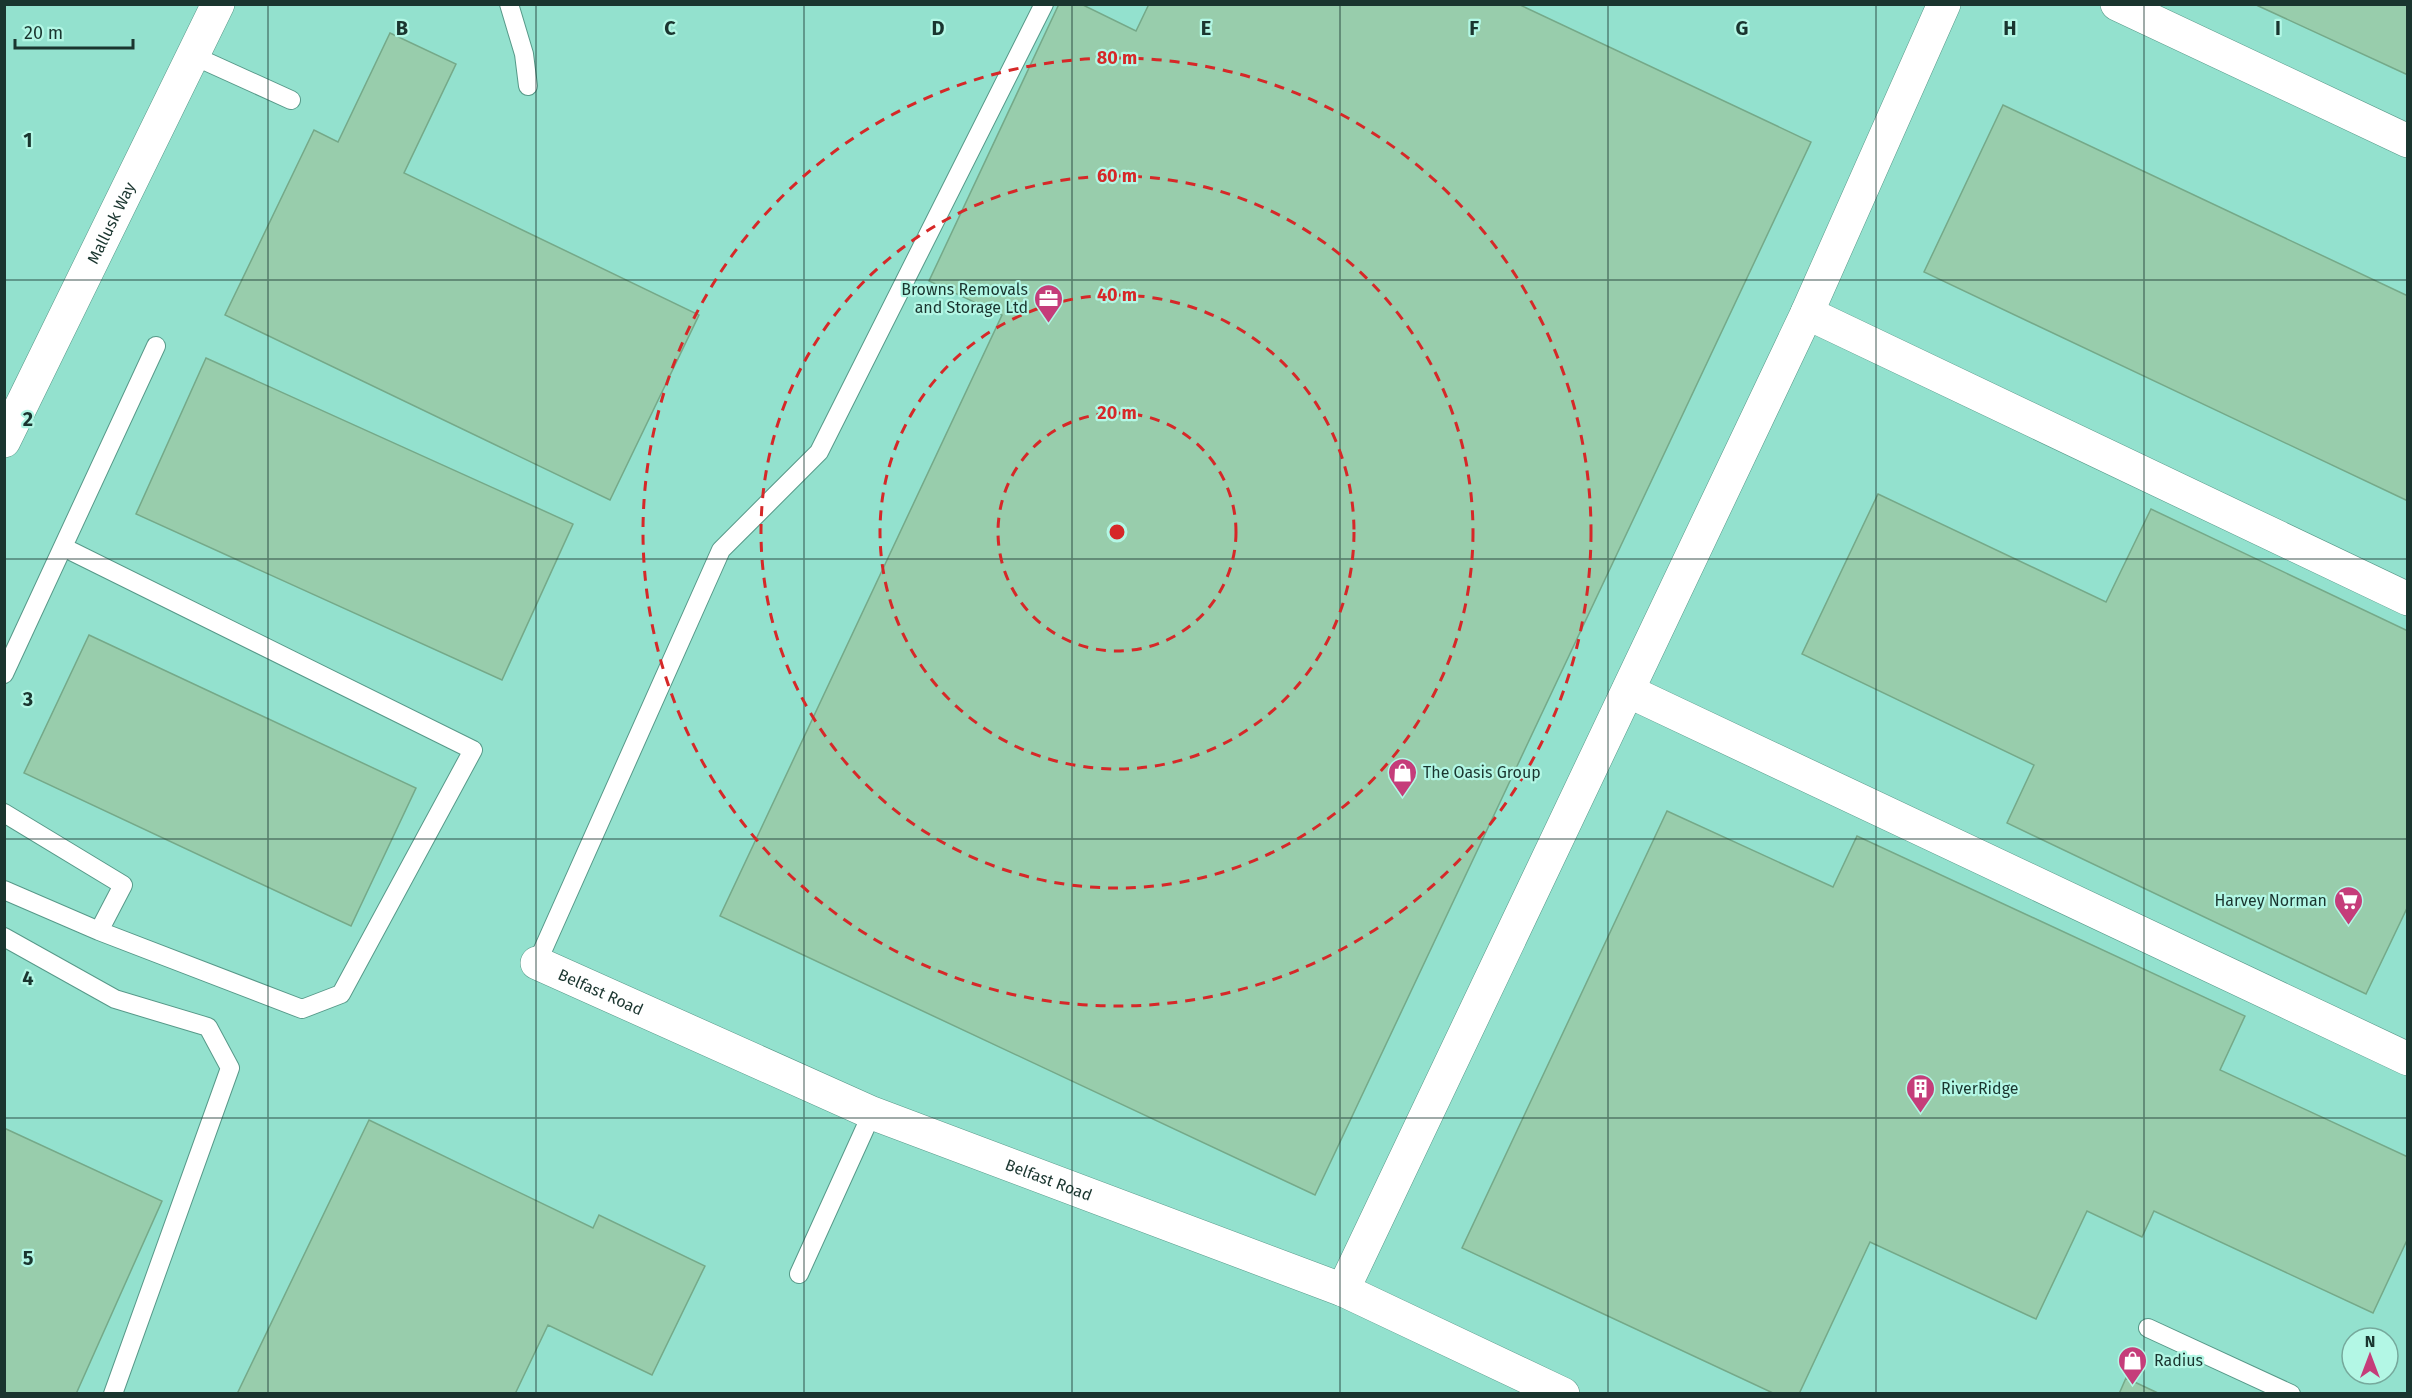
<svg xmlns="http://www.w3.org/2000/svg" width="2412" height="1398" viewBox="0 0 2412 1398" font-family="'Fira Sans',sans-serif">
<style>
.built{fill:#93e1ce;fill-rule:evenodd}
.building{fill:#98cdac;stroke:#75a989;stroke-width:1.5}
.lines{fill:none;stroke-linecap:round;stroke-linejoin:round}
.service-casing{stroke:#579989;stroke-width:20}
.minor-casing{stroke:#579989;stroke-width:34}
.service{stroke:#fff;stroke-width:18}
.minor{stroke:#fff;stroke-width:33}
.grid{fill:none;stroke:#1a352f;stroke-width:1.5;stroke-opacity:0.55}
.ring{fill:none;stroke:#d62828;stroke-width:3;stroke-dasharray:10 8}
.labels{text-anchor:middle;stroke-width:4.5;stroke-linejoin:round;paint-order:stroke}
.street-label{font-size:16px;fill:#1a352f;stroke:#b3f7e5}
.poi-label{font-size:16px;fill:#1a352f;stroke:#b3f7e5;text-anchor:start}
.grid-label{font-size:20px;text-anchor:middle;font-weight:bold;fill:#1a352f;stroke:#b3f7e5;stroke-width:4.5;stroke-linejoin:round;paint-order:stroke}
.centre{fill:#d62828;stroke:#b3f7e5;stroke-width:3}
.ring-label{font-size:18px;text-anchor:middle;font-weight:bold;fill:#d62828;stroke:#b3f7e5;stroke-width:4.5;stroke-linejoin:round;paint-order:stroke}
</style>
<rect width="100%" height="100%" fill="#a6e9d8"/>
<!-- built -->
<path class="built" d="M5,5H2407V1393L5,1394ZM2352,1338H2388V1374H2352Z"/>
<!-- building -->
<path class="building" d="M1059,4H1081L1136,31L1149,4H1518L1811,142L1315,1195L720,916L1002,315L929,281Z
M2254,4H2408V75Z
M390,33L456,64L404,173L699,315L610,500L225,315L314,130L338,142Z
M2003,105L2408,296V501L1924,272Z
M206,358L573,524L502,680L136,514Z
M1878,494L2106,602L2151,509L2408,631V906L2366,994L2007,823L2034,765L1802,654Z
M89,635L416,788L351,926L24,773Z
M1667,811L1833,887L1857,836L2245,1016L2220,1070L2408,1157V1238L2373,1313L2154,1211L2142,1237L2087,1211L2036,1319L1870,1242L1799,1394H1775L1462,1248Z
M369,1120L593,1228L599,1215L705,1266L652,1375L548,1325L515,1394H237Z
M4,1128L162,1201L76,1394H4Z
M2126,1378L2160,1394H2119Z"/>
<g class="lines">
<defs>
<path id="service" d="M509,4L524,54L528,86
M194,56L291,100
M4,674L156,346
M4,813L123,885L99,931
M4,890L99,931L302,1009L341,994L473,750L65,548
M4,937L115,999L208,1027L230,1068L113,1394
M537,963L721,550L819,452L1044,4
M799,1274L872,1113
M2148,1328L2291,1394"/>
<g id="minor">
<path d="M2117,4L2408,141"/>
<path d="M1807,313L2408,599"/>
<path id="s1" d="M4,441L218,4"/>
<path d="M1628,691L2408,1059"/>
<path id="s2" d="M537,963L872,1113L1343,1290L1563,1394"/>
<path d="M1343,1290L1807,313L1944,4"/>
</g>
</defs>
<!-- service casing -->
<use href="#service" class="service-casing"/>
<!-- minor casing -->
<use href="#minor" class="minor-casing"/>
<!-- service -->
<use href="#service" class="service"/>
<!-- minor -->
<use href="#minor" class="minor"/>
</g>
<!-- grid -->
<path class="grid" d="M268,4V1394M536,4V1394M804,4V1394M1072,4V1394M1340,4V1394M1608,4V1394M1876,4V1394M2144,4V1394M4,280H2408M4,559H2408M4,839H2408M4,1118H2408"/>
<!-- distance rings -->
<g class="ring">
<circle cx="1117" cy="532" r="119"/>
<circle cx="1117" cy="532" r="237"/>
<circle cx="1117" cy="532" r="356"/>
<circle cx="1117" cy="532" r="474"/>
</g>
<!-- icons -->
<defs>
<symbol id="office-pin" viewBox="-11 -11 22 30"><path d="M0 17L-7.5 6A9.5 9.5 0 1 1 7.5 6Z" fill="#c53d7a" stroke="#b3f7e5"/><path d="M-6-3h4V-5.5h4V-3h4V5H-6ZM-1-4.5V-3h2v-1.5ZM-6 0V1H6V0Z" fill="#fff"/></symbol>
<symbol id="shop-pin" viewBox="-11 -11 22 30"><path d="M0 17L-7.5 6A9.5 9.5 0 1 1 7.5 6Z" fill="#c53d7a" stroke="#b3f7e5"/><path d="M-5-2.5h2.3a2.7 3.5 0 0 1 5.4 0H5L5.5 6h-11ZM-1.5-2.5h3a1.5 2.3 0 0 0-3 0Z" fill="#fff"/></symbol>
<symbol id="supermarket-pin" viewBox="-11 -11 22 30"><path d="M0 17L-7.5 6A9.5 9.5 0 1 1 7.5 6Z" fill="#c53d7a" stroke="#b3f7e5"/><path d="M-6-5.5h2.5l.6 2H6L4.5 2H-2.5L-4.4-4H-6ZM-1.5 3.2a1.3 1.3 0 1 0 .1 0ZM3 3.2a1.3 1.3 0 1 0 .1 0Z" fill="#fff"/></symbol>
<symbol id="building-pin" viewBox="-11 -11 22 30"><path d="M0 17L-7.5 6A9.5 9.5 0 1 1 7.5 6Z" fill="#c53d7a" stroke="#b3f7e5"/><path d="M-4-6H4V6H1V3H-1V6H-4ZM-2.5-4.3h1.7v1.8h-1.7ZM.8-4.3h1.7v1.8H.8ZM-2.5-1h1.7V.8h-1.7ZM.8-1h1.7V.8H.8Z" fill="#fff"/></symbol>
</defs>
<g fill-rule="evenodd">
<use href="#office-pin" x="1032" y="282" width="33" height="45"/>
<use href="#shop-pin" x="1386" y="756" width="33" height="45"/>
<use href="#supermarket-pin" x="2332" y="884" width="33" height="45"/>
<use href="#building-pin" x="1904" y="1072" width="33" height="45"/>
<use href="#shop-pin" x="2116" y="1344" width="33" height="45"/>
</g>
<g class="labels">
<!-- street labels -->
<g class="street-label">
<text dy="6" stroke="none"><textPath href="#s1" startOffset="243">Mallusk Way</textPath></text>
<text dy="6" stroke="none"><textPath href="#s2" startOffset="70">Belfast Road</textPath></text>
<text dy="6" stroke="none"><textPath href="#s2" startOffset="556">Belfast Road</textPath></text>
</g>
<!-- poi labels -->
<g class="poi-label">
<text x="1028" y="295" text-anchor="end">Browns Removals<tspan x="1028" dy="18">and Storage Ltd</tspan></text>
<text x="1423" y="778">The Oasis Group</text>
<text x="2327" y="906" text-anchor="end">Harvey Norman</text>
<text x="1941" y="1094">RiverRidge</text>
<text x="2154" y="1366">Radius</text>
</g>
</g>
<g class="grid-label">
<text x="402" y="35">B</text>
<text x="670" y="35">C</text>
<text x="938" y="35">D</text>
<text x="1206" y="35">E</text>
<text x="1474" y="35">F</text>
<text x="1742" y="35">G</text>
<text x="2010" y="35">H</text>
<text x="2278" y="35">I</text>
<text x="28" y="147">1</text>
<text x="28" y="426">2</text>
<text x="28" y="706">3</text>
<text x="28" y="985">4</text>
<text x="28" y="1265">5</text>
</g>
<circle cx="1117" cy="532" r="9" class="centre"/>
<g class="ring-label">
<text x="1117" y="64">80 m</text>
<text x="1117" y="182">60 m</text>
<text x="1117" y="301">40 m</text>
<text x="1117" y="419">20 m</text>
</g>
<!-- border -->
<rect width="2412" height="1398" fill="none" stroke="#1a352f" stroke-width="12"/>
<!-- north arrow -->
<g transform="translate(2370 1356)"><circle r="28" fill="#b3f7e5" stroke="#76a99c" stroke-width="1.5"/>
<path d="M0-4.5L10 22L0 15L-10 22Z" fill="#c53d7a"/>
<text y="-9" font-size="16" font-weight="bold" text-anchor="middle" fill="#1a352f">N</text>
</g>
<!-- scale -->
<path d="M15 39v9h118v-9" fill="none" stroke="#1a352f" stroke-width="3"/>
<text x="24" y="39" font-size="18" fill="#1a352f" stroke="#b3f7e5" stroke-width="4.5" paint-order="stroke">20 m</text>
</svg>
